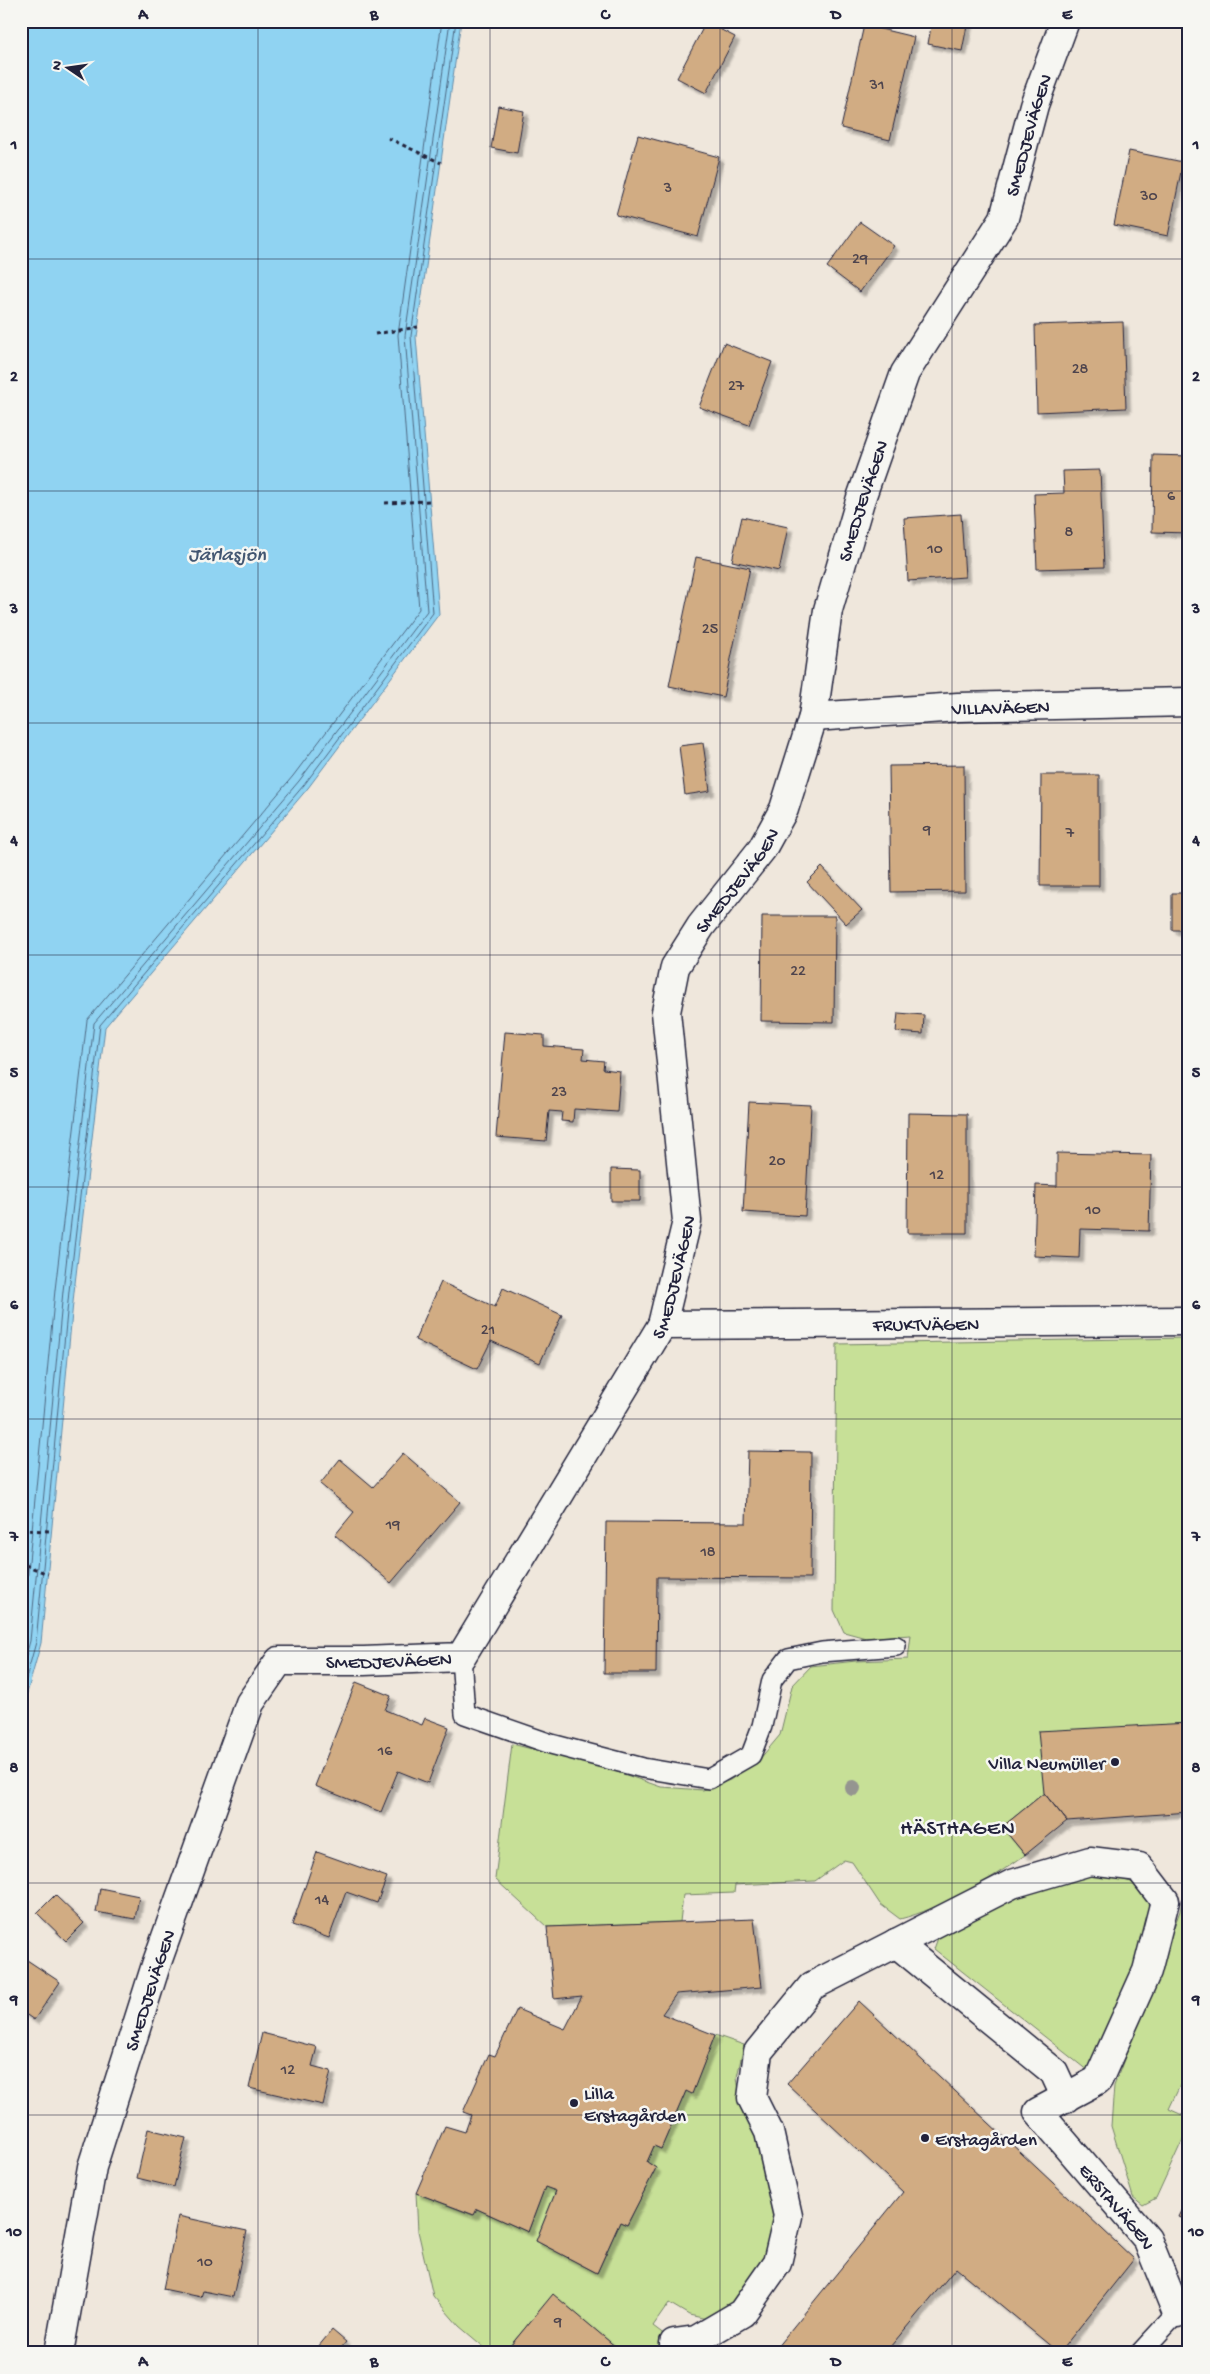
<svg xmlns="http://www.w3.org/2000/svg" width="1210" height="2374" viewBox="0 0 1210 2374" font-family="'Gochi Hand',sans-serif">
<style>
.green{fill:#c7e097;stroke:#748169}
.water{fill:#90d3f2;stroke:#648ca9}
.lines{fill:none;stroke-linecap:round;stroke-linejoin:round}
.shore{stroke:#4e6984;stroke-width:1}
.building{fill:#d1ac83;stroke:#22223b;filter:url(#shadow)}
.service-casing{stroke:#22223b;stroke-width:22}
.minor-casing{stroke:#22223b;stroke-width:31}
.path{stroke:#22223b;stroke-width:3;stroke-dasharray:4 4;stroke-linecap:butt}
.service{stroke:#f6f6f2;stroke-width:19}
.minor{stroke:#f6f6f2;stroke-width:28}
.tree{fill:#959590}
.grid{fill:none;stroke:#22223b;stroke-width:1;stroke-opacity:0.55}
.poi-dot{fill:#22223b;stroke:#f6f6f2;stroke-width:2}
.labels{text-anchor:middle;stroke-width:5;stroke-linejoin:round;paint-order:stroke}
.number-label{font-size:16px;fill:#4e444d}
.street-label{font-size:19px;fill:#22223b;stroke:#f6f6f2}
.poi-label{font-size:19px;fill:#22223b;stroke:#f6f6f2;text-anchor:start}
.water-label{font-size:20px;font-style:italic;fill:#435772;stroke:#f6f6f2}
.quarter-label{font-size:21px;letter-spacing:1px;fill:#22223b;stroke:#f6f6f2}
.neatline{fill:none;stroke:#22223b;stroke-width:2}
.grid-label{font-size:16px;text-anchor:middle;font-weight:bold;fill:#22223b}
</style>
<defs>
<filter id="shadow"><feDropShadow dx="4.5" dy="4.5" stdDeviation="1" flood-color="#0004"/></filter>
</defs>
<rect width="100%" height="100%" fill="#efe7dc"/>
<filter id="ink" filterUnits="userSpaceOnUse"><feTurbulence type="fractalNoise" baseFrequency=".02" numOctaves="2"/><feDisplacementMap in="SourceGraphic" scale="10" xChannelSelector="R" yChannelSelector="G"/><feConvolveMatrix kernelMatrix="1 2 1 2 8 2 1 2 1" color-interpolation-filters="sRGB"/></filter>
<g filter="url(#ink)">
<!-- green -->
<path class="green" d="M1189,1338V1723L1044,1793L1002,1827L1025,1855C990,1880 940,1909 900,1919L880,1904L852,1862L844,1860L815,1881L735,1885L734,1893L683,1895L680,1922L547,1927L495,1879L512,1744L603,1767L661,1787L703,1790L730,1780L759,1760L780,1735L792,1686L811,1666L856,1661L908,1659L911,1635L866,1638L844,1632L834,1610L837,1344Z
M1189,1871V2066L1169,2109L1189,2118V2126L1156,2198L1143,2205L1133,2197L1111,2126L1114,2086L1180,1911Z
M1102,1873L1131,1882L1148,1895L1150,1926L1142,1953L1088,2071L934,1949L939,1935L1034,1887L1075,1876Z
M715,2035L744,2045L737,2077L740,2097L761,2142L775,2209L771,2242L762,2269L738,2305L707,2319L689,2315L669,2303L653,2326L665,2335L654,2353H623L553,2295L504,2353H491L459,2326L433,2296L418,2231L416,2193L473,2215L477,2209L528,2232L545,2187L556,2191L536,2241L597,2273L620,2222L627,2225L656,2168L647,2162L654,2146L661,2149L686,2091L692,2093Z"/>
<!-- water -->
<path class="water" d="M21,21H461L416,337L439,614L308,788L105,1027L74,1292L41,1643L21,1715Z"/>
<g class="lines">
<!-- shore -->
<path class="shore" d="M21,1645L55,1290L87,1020L293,776L419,609L398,335L442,21
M21,1673L30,1641L63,1291L94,1023L299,781L427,611L405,336L450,21
M21,1697L36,1642L69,1291L100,1025L304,785L433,613L411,336L456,21"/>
</g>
<!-- building -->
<path class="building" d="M932,21H968L962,51L928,44Z
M706,22L735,37L706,93L677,78Z
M864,25L914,37L890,140L841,128Z
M498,106L524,111L517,153L491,148Z
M638,135L719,157L698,237L616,215Z
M1129,151L1183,162L1168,236L1114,225Z
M860,222L894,246L860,292L827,267Z
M1123,322L1126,408L1037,412L1035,325Z
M724,343L772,362L749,425L699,407Z
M1153,455L1189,456V533L1152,532Z
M1100,470L1104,567L1037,569L1034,494L1064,493L1063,471Z
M961,514L965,577L908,581L904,518Z
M742,517L788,527L779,571L732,561Z
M696,557L750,568L723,697L669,686Z
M703,743L710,791L685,795L679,746Z
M964,765L965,891L891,892L889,766Z
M1041,775H1099V886H1040Z
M1183,852H1189V930H1172V893H1183Z
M822,867L862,910L846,924L807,882Z
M762,916H835L834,1022L761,1021Z
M898,1013L924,1015L923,1034L896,1032Z
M505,1032L544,1035V1046L584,1049L583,1059L604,1061L603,1069L620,1071L617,1112L574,1109L573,1122L561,1121L562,1112L549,1111L546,1141L496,1137Z
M749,1102L811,1105L805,1216L743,1212Z
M908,1113L967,1114V1233H907Z
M1057,1153L1151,1155L1149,1231L1080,1229L1079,1258L1034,1256L1036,1185L1057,1186Z
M611,1169L640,1170V1201H611Z
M441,1282L495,1307L503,1288L562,1315L540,1363L491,1341L477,1369L415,1340Z
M748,1451L811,1452L810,1578L657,1577L656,1673H604L606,1522L746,1523Z
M403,1453L460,1502L391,1583L335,1535L354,1512L320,1484L340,1459L373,1487Z
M356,1682L391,1696L385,1710L422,1725L425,1718L449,1727L428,1783L398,1771L381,1812L315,1786Z
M1189,1723V1812L1067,1821L1044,1793L1038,1731Z
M1044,1793L1067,1821L1025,1855L1002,1827Z
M317,1852L387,1877L377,1903L346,1892L329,1938L292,1925Z
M100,1888L139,1896L135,1919L96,1912Z
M55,1895L84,1923L66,1941L37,1913Z
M754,1919L762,1987L676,1994L662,2014L715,2035L692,2094L686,2091L661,2149L654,2146L647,2162L656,2168L627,2225L620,2222L597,2273L536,2241L556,2191L545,2187L528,2232L477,2209L474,2215L416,2193L445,2126L465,2132L471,2115L463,2112L489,2054L495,2056L517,2009L565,2029L582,1996L554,1999L547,1927Z
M21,1956L60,1982L34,2020L21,2011Z
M859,2001L1134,2259L1059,2353L956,2268L885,2353H772L903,2192L787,2084Z
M262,2033L317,2047L312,2066L331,2071L323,2105L249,2088Z
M148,2129L186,2138L174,2187L137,2178Z
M1189,2196V2221L1179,2217Z
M178,2216L247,2231L233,2297L203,2291L201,2297L163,2289Z
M553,2294L623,2353H520L511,2345Z
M332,2330L346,2342L337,2353H313Z
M208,2349L222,2353H207Z"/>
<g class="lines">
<defs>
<path id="service" d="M461,1657L465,1714L551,1744L643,1768L709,1779L751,1755L762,1726L772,1680L788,1659L822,1652L896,1646
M1140,2353L1177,2313"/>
<g id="minor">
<path id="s1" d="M813,717L958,707L1189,702"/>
<path id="s2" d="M662,1325L1189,1321"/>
<path d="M896,1943L1054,2072L1066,2098"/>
<path id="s3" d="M674,2343L696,2340L742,2313L777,2263L788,2216L769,2132L752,2098L758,2052L812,1986L1012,1884L1090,1861L1139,1867L1165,1901L1147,1971L1098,2080L1038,2112L1147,2239L1177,2313"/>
<path id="s4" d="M59,2353L92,2167L156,1965L250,1703L279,1661H364L461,1657L662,1325L687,1221L666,1012L675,967L701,926L762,849L784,809L813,717L828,610L860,501L905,373L1004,218L1034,105L1065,21"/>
</g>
</defs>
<!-- service casing -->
<use href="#service" class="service-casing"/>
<!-- minor casing -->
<use href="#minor" class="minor-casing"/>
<!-- path -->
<path class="path" d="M388,138L441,163
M375,334L418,327
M385,503L429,501
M21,1530L52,1531
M25,1565L48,1574"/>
<!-- service -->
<use href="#service" class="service"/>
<!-- minor -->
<use href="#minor" class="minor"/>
</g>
<!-- trees -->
<circle class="tree" cx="853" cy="1788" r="8"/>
</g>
<!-- grid -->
<path class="grid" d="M258,21V2353M490,21V2353M720,21V2353M952,21V2353M21,259H1189M21,491H1189M21,723H1189M21,955H1189M21,1187H1189M21,1419H1189M21,1651H1189M21,1883H1189M21,2115H1189"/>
<!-- markers -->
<g class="poi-dot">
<circle cx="1115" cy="1762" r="5"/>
<circle cx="574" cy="2103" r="5"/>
<circle cx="925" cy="2138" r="5"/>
</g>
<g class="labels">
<!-- number labels -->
<g class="number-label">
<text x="877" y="89">31</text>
<text x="668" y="192">3</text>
<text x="1149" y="200">30</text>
<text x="860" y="263">29</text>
<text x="1080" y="373">28</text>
<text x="736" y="390">27</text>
<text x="1171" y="500">6</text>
<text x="1069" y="536">8</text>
<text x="935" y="553">10</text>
<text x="710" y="633">25</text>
<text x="927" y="834">9</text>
<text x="1070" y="837">7</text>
<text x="798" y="975">22</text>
<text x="559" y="1096">23</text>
<text x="777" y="1165">20</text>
<text x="937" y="1179">12</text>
<text x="1093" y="1214">10</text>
<text x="488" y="1334">21</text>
<text x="393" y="1529">19</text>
<text x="708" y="1556">18</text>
<text x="385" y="1755">16</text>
<text x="322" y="1904">14</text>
<text x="288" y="2074">12</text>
<text x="205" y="2266">10</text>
<text x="558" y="2326">9</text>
</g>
<!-- street labels -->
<g class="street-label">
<text dy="7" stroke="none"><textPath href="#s4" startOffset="2580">SMEDJEVÄGEN</textPath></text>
<text dy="7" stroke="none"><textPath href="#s4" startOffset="2175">SMEDJEVÄGEN</textPath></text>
<text dy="7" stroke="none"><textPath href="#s1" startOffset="188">VILLAVÄGEN</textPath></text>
<text dy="7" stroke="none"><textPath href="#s4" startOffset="1770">SMEDJEVÄGEN</textPath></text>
<text dy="7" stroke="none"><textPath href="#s4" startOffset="1350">SMEDJEVÄGEN</textPath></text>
<text dy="7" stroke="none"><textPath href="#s2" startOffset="264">FRUKTVÄGEN</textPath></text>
<text dy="7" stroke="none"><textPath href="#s4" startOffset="840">SMEDJEVÄGEN</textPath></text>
<text dy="7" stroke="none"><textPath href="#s4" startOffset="375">SMEDJEVÄGEN</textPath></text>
<text dy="7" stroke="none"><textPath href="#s3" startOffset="1222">ERSTAVÄGEN</textPath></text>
</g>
<!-- poi labels -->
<g class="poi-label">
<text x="1105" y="1769" text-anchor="end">Villa Neumüller</text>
<text x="584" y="2099">Lilla<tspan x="584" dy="22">Erstagården</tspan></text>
<text x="935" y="2145">Erstagården</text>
</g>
<!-- water labels -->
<g class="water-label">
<text x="227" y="560">Järlasjön</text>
</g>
<!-- quarter labels -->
<g class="quarter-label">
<text x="958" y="1834">HÄSTHAGEN</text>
</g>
</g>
<!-- margin -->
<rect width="1210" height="2374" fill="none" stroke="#f6f6f2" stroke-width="55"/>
<!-- north arrow -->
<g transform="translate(68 68) rotate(283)" stroke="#f6f6f2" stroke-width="4" paint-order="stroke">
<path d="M0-4L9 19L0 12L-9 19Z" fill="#22223b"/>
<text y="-8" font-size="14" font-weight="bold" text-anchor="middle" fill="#22223b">N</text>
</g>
<rect x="28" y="28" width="1154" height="2318" class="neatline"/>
<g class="grid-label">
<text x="143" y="19">A</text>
<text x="374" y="19">B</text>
<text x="605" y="19">C</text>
<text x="836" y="19">D</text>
<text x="1067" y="19">E</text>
<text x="14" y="149">1</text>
<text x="1196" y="149">1</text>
<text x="14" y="381">2</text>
<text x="1196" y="381">2</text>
<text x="14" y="613">3</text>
<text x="1196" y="613">3</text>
<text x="14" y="845">4</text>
<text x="1196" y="845">4</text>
<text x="14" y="1077">5</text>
<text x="1196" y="1077">5</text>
<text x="14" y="1309">6</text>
<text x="1196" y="1309">6</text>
<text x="14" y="1541">7</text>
<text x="1196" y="1541">7</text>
<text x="14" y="1772">8</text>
<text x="1196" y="1772">8</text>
<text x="14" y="2004">9</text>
<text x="1196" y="2004">9</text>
<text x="14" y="2236">10</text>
<text x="1196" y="2236">10</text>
<text x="143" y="2366">A</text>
<text x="374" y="2366">B</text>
<text x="605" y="2366">C</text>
<text x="836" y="2366">D</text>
<text x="1067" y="2366">E</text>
</g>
</svg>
